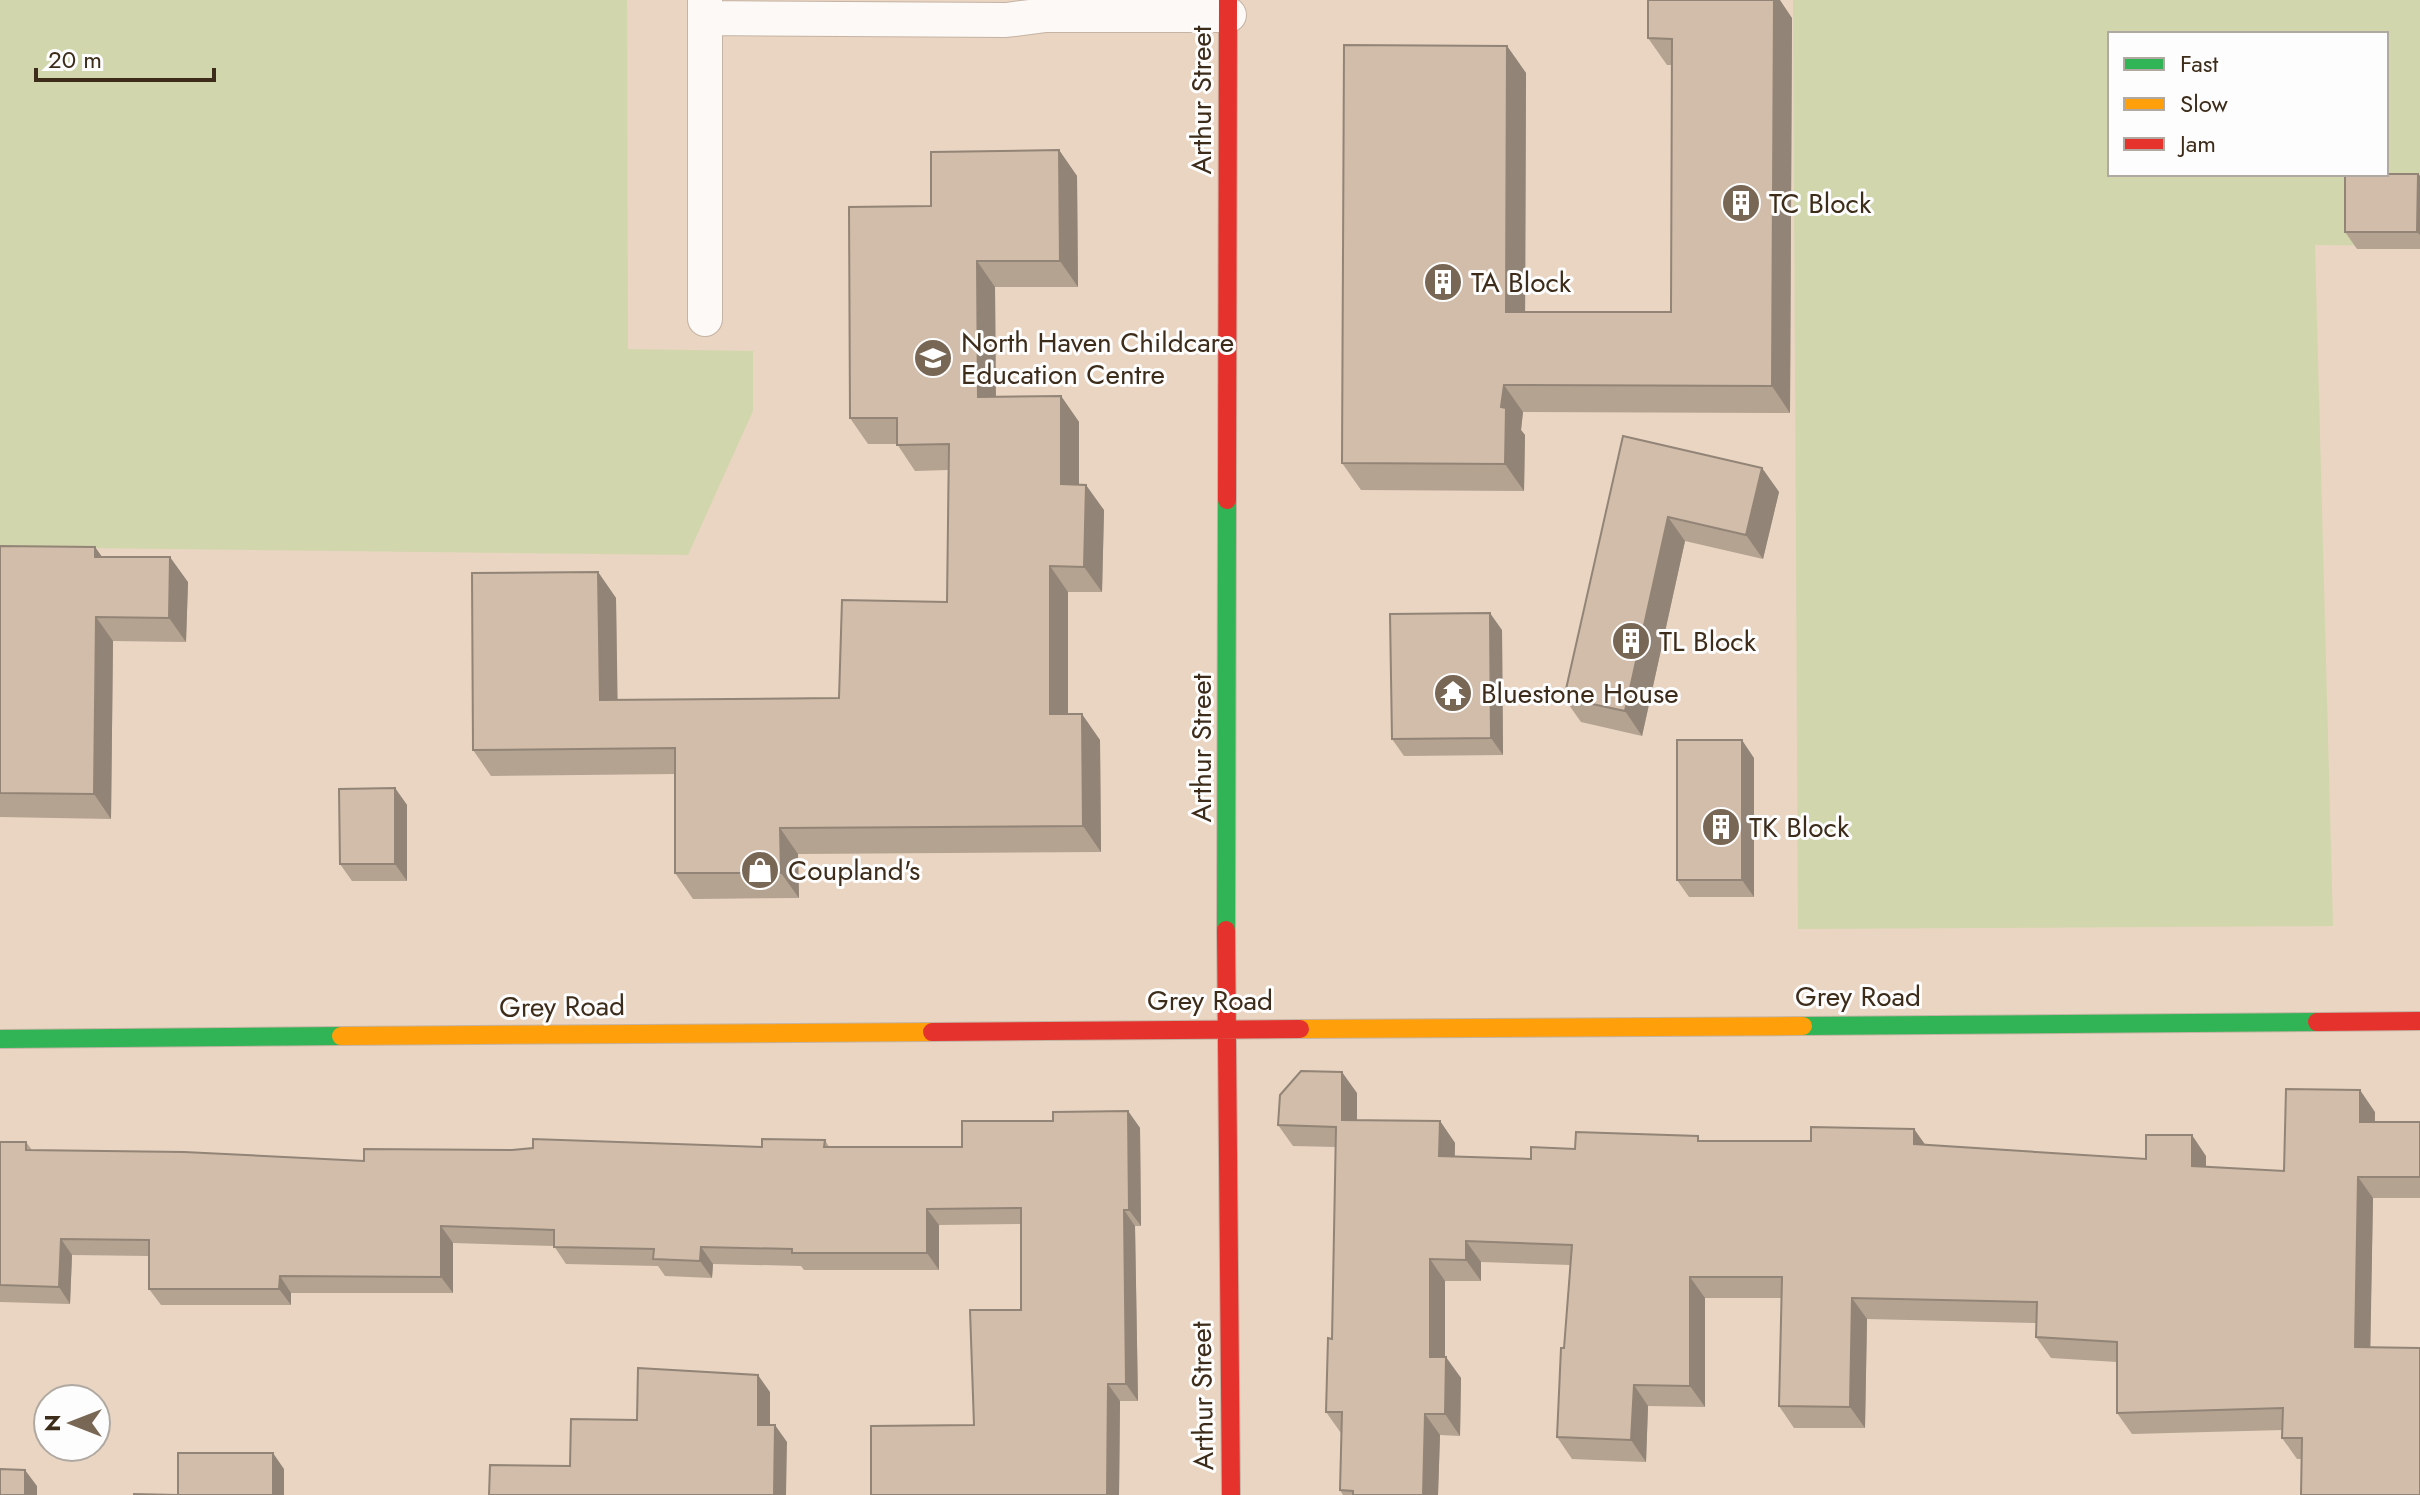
<svg xmlns="http://www.w3.org/2000/svg" width="2420" height="1495" viewBox="0 0 2420 1495" font-family="Jost,sans-serif">
<style>
.green{fill:#d2d6ac;fill-rule:evenodd}
.lines{fill:none;stroke-linecap:round;stroke-linejoin:round}
.lane-casing{stroke:#c5b3a3;stroke-width:36}
.fast-casing{stroke:#c5b3a3;stroke-width:20}
.slow-casing{stroke:#c5b3a3;stroke-width:20}
.jam-casing{stroke:#c5b3a3;stroke-width:20}
.lane{stroke:#fcf9f6;stroke-width:34}
.fast{stroke:#30b455;stroke-width:18}
.slow{stroke:#ff9f0a;stroke-width:18}
.jam{stroke:#e5322d;stroke-width:18}
.wall{fill:#b4a391}
.shaded-wall{fill:#928476}
.building{fill:#d1bda9;stroke:#928476;stroke-width:2}
.labels{text-anchor:middle;stroke-width:6;stroke-linejoin:round;paint-order:stroke}
.street-label{font-size:28px;fill:#3d2c1a;stroke:#fdfdfd}
.poi-label{font-size:28px;fill:#3d2c1a;stroke:#fdfdfd;text-anchor:start}
</style>
<rect width="100%" height="100%" fill="#e9d5c2"/>
<!-- green -->
<path class="green" d="M0,0H627L628,349L753,351V411L688,555L0,547Z
M1793,0H2420V246L2315,245L2333,926L1798,929ZM2110,34H2386V174H2110Z"/>
<g class="lines">
<defs>
<path id="lane" d="M705,18L1006,20L1046,15H1229
M705,319V0"/>
<path id="fast" d="M1226,930L1227,500
M1803,1026L2317,1022
M0,1039L341,1036"/>
<path id="slow" d="M1300,1029L1803,1026
M341,1036L932,1032"/>
<path id="jam" d="M1227,500L1228,0
M1226,930L1231,1495
M2317,1022L2420,1021
M932,1032L1300,1029"/>
</defs>
<!-- lane casing -->
<use href="#lane" class="lane-casing"/>
<!-- fast casing -->
<use href="#fast" class="fast-casing"/>
<!-- slow casing -->
<use href="#slow" class="slow-casing"/>
<!-- jam casing -->
<use href="#jam" class="jam-casing"/>
<!-- lane -->
<use href="#lane" class="lane"/>
<!-- fast -->
<use href="#fast" class="fast"/>
<!-- slow -->
<use href="#slow" class="slow"/>
<!-- jam -->
<use href="#jam" class="jam"/>
</g>
<!-- wall -->
<path class="wall" d="M1792,18L1790,413L1523,412L1521,430L1525,435L1524,491L1361,490L1342,463L1507,46L1526,73L1525,312H1671L1672,65H1667L1648,38Z
M1059,150L1077,176L1078,287H995L996,397L1061,396L1079,422V484L1104,510L1102,592H1068V714L1100,740L1101,852L798,854L799,898L693,899L675,873V774L491,776L473,750L598,572L616,598L617,700L839,698L947,602L948,470L915,471L897,444H868L850,418Z
M2418,174L2420,176V249H2357L2345,232Z
M1623,436L1762,468L1779,492L1763,559L1685,541L1642,736L1581,722L1564,698Z
M0,546L95,547L102,557L188,582L186,642L113,641L111,819L0,817Z
M1502,630L1503,755L1404,756L1392,739Z
M1754,758V897H1689L1677,880Z
M395,788L407,805V881H352L340,864Z
M1357,1093V1120L1440,1121L1455,1143V1157L1531,1159L1575,1149L1701,1141H1811L1914,1129L1925,1145L2146,1159L2206,1156V1167L2284,1171L2375,1112V1122H2420V1198H2373L2370,1347L2302,1459H2297L2282,1438L2283,1430L2132,1434L2117,1413V1362L2051,1358L2036,1337V1323L1867,1319L1865,1428H1794L1779,1406L1782,1298H1705V1407L1648,1406L1646,1462L1572,1459L1557,1437L1570,1265L1481,1262V1281H1445V1357L1461,1378L1460,1436L1440,1435L1438,1495H1343L1340,1490L1341,1433L1326,1412L1332,1339L1336,1147L1293,1146L1278,1125Z
M1128,1111L1140,1128L1141,1226H1135L1138,1401H1120L1119,1495H871L974,1425L1021,1310V1224L939,1225V1270H804L801,1266L713,1264L712,1278L665,1276L658,1266L566,1264L554,1246L453,1243V1293H291V1305H161L149,1289V1256L72,1255L70,1304L0,1302V1142H26L32,1150L364,1161L512,1150L762,1147L825,1140L829,1147H962L1053,1121Z"/>
<!-- shaded-wall -->
<path class="shaded-wall" d="M1762,0H1780L1792,18L1790,413L1772,386Z
M1507,46L1526,73L1525,339L1506,312Z
M1059,150L1077,176L1078,287L1060,261Z
M2418,174L2420,176V235L2417,232Z
M977,261L995,287L996,423L978,397Z
M1504,385L1523,412L1521,430L1525,435L1524,491L1505,464L1501,407Z
M1061,396L1079,422V510L1061,484Z
M1762,468L1779,492L1763,559L1746,535Z
M1086,485L1104,510L1102,592L1084,567Z
M1668,517L1685,541L1642,736L1625,711Z
M95,547L112,571L95,557Z
M170,557L188,582L186,642L169,618Z
M1050,566L1068,592V740L1050,714Z
M598,572L616,598L618,726L600,700Z
M1490,613L1502,630L1503,755L1491,738Z
M96,617L113,641L111,819L94,794Z
M1082,714L1100,740L1101,852L1083,826Z
M1742,740L1754,758V897L1742,880Z
M395,788L407,805V881L395,864Z
M780,828L798,854L799,898L781,873Z
M1342,1072L1357,1093V1141L1342,1120Z
M2360,1090L2375,1112L2374,1143L2360,1122Z
M1128,1111L1140,1128L1141,1226L1129,1210Z
M1440,1121L1455,1143L1454,1177L1439,1156Z
M1914,1129L1929,1150L1914,1144Z
M2192,1135L2206,1156V1187L2192,1166Z
M2358,1177L2373,1198L2370,1368L2355,1347Z
M927,1209L939,1225V1270L927,1253Z
M1124,1210L1135,1226L1138,1401L1126,1384Z
M441,1226L453,1243V1293L441,1277Z
M61,1239L72,1255L70,1304L59,1287Z
M1466,1241L1481,1262V1281L1466,1260Z
M701,1247L713,1264L712,1278L700,1261Z
M1430,1259L1445,1281V1378L1430,1357Z
M280,1276L291,1293V1305L279,1289Z
M1690,1277L1705,1298V1407L1690,1386Z
M1852,1298L1867,1319L1865,1428L1850,1407Z
M1446,1357L1461,1378L1460,1436L1445,1414Z
M758,1375L770,1392V1442L758,1425Z
M1108,1384L1120,1401L1119,1495H1107Z
M1634,1385L1648,1406L1646,1462L1631,1440Z
M1425,1414L1440,1435L1438,1495H1423Z
M775,1425L787,1442L786,1495H774Z
M273,1453L284,1469V1495H273Z
M25,1470L37,1486V1495H25Z"/>
<!-- building -->
<path class="building" d="M1648,0H1774L1772,386L1504,385L1501,407L1506,408L1505,464L1342,463L1344,45L1507,46L1506,312H1671L1672,39L1648,38Z
M1059,150L1060,261H977L978,397L1061,396V484L1086,485L1084,567L1050,566V714H1082L1083,826L780,828L781,873H675V748L473,750L472,573L598,572L600,700L839,698L842,600L947,602L949,444L897,445V418H850L849,207L931,206V152Z
M2345,174H2418L2417,232H2345Z
M1623,436L1762,468L1746,535L1668,517L1625,711L1564,698Z
M0,546L95,547V557H170L169,618L96,617L94,794L0,793Z
M1490,613L1491,738L1392,739L1390,614Z
M1677,740H1742V880H1677Z
M395,788V864H340L339,789Z
M1301,1071L1342,1072V1120L1440,1121L1439,1156L1531,1159V1147L1575,1149L1576,1132L1698,1136V1141H1811V1127L1914,1129V1144L2146,1159V1135H2192V1166L2284,1171L2286,1089L2360,1090V1122H2420V1177H2358L2355,1347L2420,1348V1495H2301L2302,1438H2282L2283,1408L2117,1413V1342L2036,1337L2037,1302L1852,1298L1850,1407L1779,1406L1782,1277H1690V1386L1634,1385L1631,1440L1557,1437L1561,1348H1564L1572,1245L1466,1241V1260L1430,1259V1357H1446L1445,1414H1425L1423,1495H1353V1491L1340,1490L1342,1412H1326L1328,1338L1332,1339L1336,1127L1278,1125L1280,1095Z
M1128,1111L1129,1210H1124L1126,1384H1108L1107,1495H871V1426L974,1425L970,1310H1021V1208L927,1209V1253H792V1249L701,1247L700,1261L653,1259L654,1249L554,1247V1230L441,1226V1277L280,1276L279,1289H149V1240L61,1239L59,1287L0,1285V1142H26V1150L184,1152L364,1161V1149L512,1150L533,1148V1139L762,1147V1139L825,1140L824,1147H962V1121H1053V1112Z
M638,1368L758,1375V1425H775L774,1495H489L490,1465L570,1466L571,1419L637,1420Z
M178,1453H273V1495H134V1494L178,1495Z
M0,1469L25,1470V1495H0Z"/>
<!-- icons -->
<defs>
<symbol id="building-disc" viewBox="-11 -11 22 22"><circle r="9.5" fill="#796755" stroke="#fdfdfd"/><path d="M-4-6H4V6H1V3H-1V6H-4ZM-2.5-4.3h1.7v1.8h-1.7ZM.8-4.3h1.7v1.8H.8ZM-2.5-1h1.7V.8h-1.7ZM.8-1h1.7V.8H.8Z" fill="#fff"/></symbol>
<symbol id="school-disc" viewBox="-11 -11 22 22"><circle r="9.5" fill="#796755" stroke="#fdfdfd"/><path d="M0-5L7-2L0 1L-7-2ZM-4 1L0 2.5L4 1V4Q0 6-4 4Z" fill="#fff"/></symbol>
<symbol id="temple-disc" viewBox="-11 -11 22 22"><circle r="9.5" fill="#796755" stroke="#fdfdfd"/><path d="M0-6L5-2H3V0L6.5 2.5H4V6H1.5V3h-3V6H-4V2.5H-6.5L-3 0V-2H-5Z" fill="#fff"/></symbol>
<symbol id="shop-disc" viewBox="-11 -11 22 22"><circle r="9.5" fill="#796755" stroke="#fdfdfd"/><path d="M-5-2.5h2.3a2.7 3.5 0 0 1 5.4 0H5L5.5 6h-11ZM-1.5-2.5h3a1.5 2.3 0 0 0-3 0Z" fill="#fff"/></symbol>
</defs>
<g fill-rule="evenodd">
<use href="#building-disc" x="1719" y="181" width="44" height="44"/>
<use href="#building-disc" x="1421" y="260" width="44" height="44"/>
<use href="#school-disc" x="911" y="336" width="44" height="44"/>
<use href="#building-disc" x="1609" y="619" width="44" height="44"/>
<use href="#temple-disc" x="1431" y="671" width="44" height="44"/>
<use href="#building-disc" x="1699" y="805" width="44" height="44"/>
<use href="#shop-disc" x="738" y="848" width="44" height="44"/>
</g>
<g class="labels">
<!-- street labels -->
<g class="street-label">
<text transform="translate(1201 100) rotate(-90)" y="10">Arthur Street</text>
<text transform="translate(1201 748) rotate(-90)" y="10">Arthur Street</text>
<text x="1858" y="1006">Grey Road</text>
<text x="1210" y="1010">Grey Road</text>
<text transform="translate(562 1006) rotate(-1)" y="10">Grey Road</text>
<text transform="translate(1202 1396) rotate(-91)" y="10">Arthur Street</text>
</g>
<!-- poi labels -->
<g class="poi-label">
<text x="1769" y="213">TC Block</text>
<text x="1471" y="292">TA Block</text>
<text x="961" y="352">North Haven Childcare<tspan x="961" dy="32">Education Centre</tspan></text>
<text x="1659" y="651">TL Block</text>
<text x="1481" y="703">Bluestone House</text>
<text x="1749" y="837">TK Block</text>
<text x="788" y="880">Coupland's</text>
</g>
</g>
<!-- legend -->
<rect x="2108" y="32" width="280" height="144" fill="#fdfdfd" stroke="#b0a9a2" stroke-width="2"/>
<rect x="2124" y="58" width="40" height="12" fill="#30b455" stroke="#b0a9a2" stroke-width="2"/>
<text x="2180" y="72" font-size="24" fill="#3d2c1a">Fast</text>
<rect x="2124" y="98" width="40" height="12" fill="#ff9f0a" stroke="#b0a9a2" stroke-width="2"/>
<text x="2180" y="112" font-size="24" fill="#3d2c1a">Slow</text>
<rect x="2124" y="138" width="40" height="12" fill="#e5322d" stroke="#b0a9a2" stroke-width="2"/>
<text x="2180" y="152" font-size="24" fill="#3d2c1a">Jam</text>
<!-- north arrow -->
<g transform="translate(72 1423) rotate(270)"><circle r="38" fill="#fdfdfd" stroke="#b0a9a2" stroke-width="2"/>
<path d="M0-6L14 30L0 20L-14 30Z" fill="#796755"/>
<text y="-12" font-size="22" font-weight="bold" text-anchor="middle" fill="#3d2c1a">N</text>
</g>
<!-- scale -->
<path d="M36 68v12h178v-12" fill="none" stroke="#3d2c1a" stroke-width="4"/>
<text x="48" y="68" font-size="24" fill="#3d2c1a" stroke="#fdfdfd" stroke-width="6" paint-order="stroke">20 m</text>
</svg>
